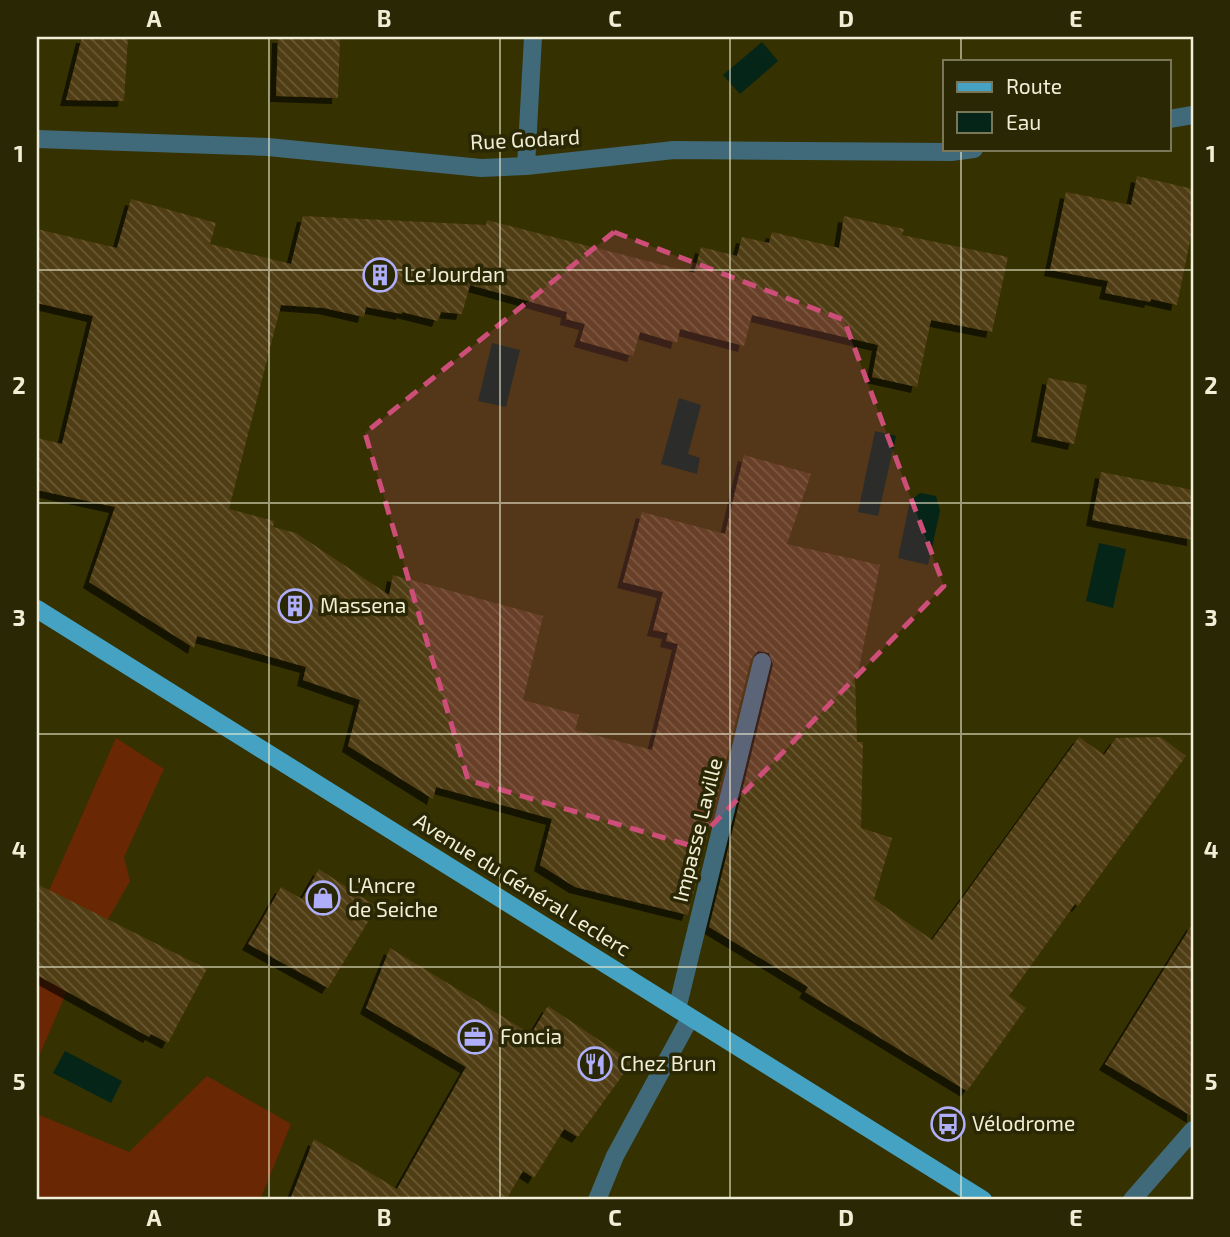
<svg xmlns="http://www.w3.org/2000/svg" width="1230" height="1237" viewBox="0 0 1230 1237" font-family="'Exo 2',sans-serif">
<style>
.garden{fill:#6a2703}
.water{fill:#042518}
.building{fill:url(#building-back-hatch);filter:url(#shadow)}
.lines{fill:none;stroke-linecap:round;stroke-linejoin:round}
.minor{stroke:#406a79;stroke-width:18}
.major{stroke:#45a2c2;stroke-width:18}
.marked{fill:#ce4e7a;fill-opacity:0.2;stroke:#ce4e7a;stroke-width:5;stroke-dasharray:14 9;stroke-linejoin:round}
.grid{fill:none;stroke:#f0eed6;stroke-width:2;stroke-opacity:0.55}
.labels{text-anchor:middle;stroke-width:7;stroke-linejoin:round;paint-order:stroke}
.street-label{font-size:21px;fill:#f0eed6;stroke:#2a2704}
.poi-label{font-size:21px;fill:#f0eed6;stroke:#2a2704;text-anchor:start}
.neatline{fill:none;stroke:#f0eed6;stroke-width:2.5}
.grid-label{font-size:23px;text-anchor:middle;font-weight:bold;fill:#f0eed6}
</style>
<defs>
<pattern id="building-back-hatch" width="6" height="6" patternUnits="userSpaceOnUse" patternTransform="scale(1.75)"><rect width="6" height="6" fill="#503d12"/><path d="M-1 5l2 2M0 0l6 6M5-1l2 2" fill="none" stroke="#6a5934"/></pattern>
<filter id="shadow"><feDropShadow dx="-6" dy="6" stdDeviation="0" flood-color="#0009"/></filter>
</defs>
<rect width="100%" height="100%" fill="#353100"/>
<!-- garden -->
<path class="garden" d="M116,738L164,769L124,857L130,881L67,991L37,1061V918Z
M207,1076L291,1124L260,1200H37V1114L129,1152Z"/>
<!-- water -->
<path class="water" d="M762,42L778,61L740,94L723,75Z
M492,343L520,350L506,407L478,401Z
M679,398L701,405L688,454L700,458L697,474L661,464Z
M875,431L896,436L878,516L858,512Z
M920,493L936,496L940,511L928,565L898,558L910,501Z
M1099,543L1126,549L1113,608L1086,601Z
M65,1051L122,1081L111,1103L53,1073Z"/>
<!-- building -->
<path class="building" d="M82,37H128L124,101L66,100Z
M278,37H340L338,98L276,96Z
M1137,176L1193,189V226L1177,305L1151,299L1150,302L1105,293L1108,281L1050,270L1066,192L1131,205Z
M131,199L216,223L210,244L291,264L303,216L486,225L487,220L694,273L701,247L737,256L742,237L769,243L772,232L839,248L844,216L904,229L902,235L1008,257L992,332L931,320L917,387L872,377L878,345L752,315L744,346L680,329L677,343L640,332L633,356L580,341L585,324L566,319L567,312L470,285L462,314L441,312L438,321L402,312V314L366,307L364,317L324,308L281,305L229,509L274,521L273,527L296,533L389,595L393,575L543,616L523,700L579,715L575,730L652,750L678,644L666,641L668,633L653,630L663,592L623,582L642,512L725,534L744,455L811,474L787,544L880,565L857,678H855L857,742H863L861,828L892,838L874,899L932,940L1079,737L1104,755L1116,738L1161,737L1186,756L1078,906L1075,904L1009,996L1026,1008L967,1091L805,992L808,987L709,927L773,665L769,653L758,651L751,659L688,915L575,887L540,865L552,819L436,787L433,799L348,746L360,700L303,680L306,667L197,636L194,648L89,582L115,507L37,490V438L62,444L93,316L37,303V229L117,248Z
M1048,378L1087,385L1074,444L1037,436Z
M1101,472L1193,490V540L1092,520Z
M319,869L377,907L328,988L248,944L281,887L302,899Z
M37,884L207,969L168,1043L151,1034L149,1037L37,975Z
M1193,923V1117L1105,1064Z
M390,948L531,1034L548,1006L632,1062L578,1137L564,1129L534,1178L523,1171L506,1200H290L314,1139L397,1189L466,1067L366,1008Z"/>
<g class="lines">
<!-- minor -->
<path class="minor" d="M1169,119L1193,115
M37,139L268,147L481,168L526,166L674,150L951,152L974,149
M526,166L533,37
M677,1009L762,662
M597,1200L615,1156L690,1018
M1132,1200L1193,1130"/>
<!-- major -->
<path class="major" d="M37,609L983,1200"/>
</g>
<!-- marked area -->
<path class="marked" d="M614,232L844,320L944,586L692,846L468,780L365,433Z"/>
<!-- grid -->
<path class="grid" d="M269,37V1200M500,37V1200M730,37V1200M961,37V61M961,149V1200M37,270H1193M37,503H1193M37,734H1193M37,967H1193"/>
<!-- icons -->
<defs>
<symbol id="building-ring" viewBox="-11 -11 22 22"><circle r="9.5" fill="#2a2704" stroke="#aeaefa" stroke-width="1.5"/><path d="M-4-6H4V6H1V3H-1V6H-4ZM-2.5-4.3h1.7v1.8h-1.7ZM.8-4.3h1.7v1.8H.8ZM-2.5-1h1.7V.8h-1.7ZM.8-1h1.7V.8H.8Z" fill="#aeaefa"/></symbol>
<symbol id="shop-ring" viewBox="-11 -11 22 22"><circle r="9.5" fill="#2a2704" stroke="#aeaefa" stroke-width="1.5"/><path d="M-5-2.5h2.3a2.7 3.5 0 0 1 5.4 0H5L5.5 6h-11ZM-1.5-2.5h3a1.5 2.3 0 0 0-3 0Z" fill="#aeaefa"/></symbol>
<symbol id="office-ring" viewBox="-11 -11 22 22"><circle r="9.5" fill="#2a2704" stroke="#aeaefa" stroke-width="1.5"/><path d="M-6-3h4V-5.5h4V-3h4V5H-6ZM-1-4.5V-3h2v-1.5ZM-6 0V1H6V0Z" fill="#aeaefa"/></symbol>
<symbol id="restaurant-ring" viewBox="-11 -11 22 22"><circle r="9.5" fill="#2a2704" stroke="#aeaefa" stroke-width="1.5"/><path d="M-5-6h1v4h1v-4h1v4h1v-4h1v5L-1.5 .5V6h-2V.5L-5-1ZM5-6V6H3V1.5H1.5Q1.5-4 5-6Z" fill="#aeaefa"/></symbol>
<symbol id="bus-ring" viewBox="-11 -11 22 22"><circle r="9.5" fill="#2a2704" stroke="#aeaefa" stroke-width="1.5"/><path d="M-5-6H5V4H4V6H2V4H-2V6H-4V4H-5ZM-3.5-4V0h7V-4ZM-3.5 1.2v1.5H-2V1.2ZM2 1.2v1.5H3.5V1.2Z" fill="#aeaefa"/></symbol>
</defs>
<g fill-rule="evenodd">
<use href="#building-ring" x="361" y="256" width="38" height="38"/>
<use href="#building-ring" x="276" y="587" width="38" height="38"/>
<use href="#shop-ring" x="304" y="879" width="38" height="38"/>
<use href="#office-ring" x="456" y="1018" width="38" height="38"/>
<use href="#restaurant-ring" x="576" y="1045" width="38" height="38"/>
<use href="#bus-ring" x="929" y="1105" width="38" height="38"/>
</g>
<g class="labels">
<!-- street labels -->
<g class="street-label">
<text transform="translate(525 140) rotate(-3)" y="7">Rue Godard</text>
<text transform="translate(698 830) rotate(-76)" y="7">Impasse Laville</text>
<text transform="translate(522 885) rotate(32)" y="7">Avenue du Général Leclerc</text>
</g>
<!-- poi labels -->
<g class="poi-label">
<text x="404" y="282">Le Jourdan</text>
<text x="320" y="613">Massena</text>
<text x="348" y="893">L'Ancre<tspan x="348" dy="24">de Seiche</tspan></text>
<text x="500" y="1044">Foncia</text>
<text x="620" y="1071">Chez Brun</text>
<text x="972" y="1131">Vélodrome</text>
</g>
</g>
<!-- border -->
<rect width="1230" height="1237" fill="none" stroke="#2a2704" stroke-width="77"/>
<!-- legend -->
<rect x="943" y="60" width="228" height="91" fill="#2a2704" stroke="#797758" stroke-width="2"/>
<rect x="957" y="82" width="35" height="10" fill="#45a2c2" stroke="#797758" stroke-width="2"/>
<text x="1006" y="94" font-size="21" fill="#f0eed6">Route</text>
<rect x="957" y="112" width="35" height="21" fill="#042518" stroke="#797758" stroke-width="2"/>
<text x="1006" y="130" font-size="21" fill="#f0eed6">Eau</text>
<rect x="38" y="38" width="1154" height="1160" class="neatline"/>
<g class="grid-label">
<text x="154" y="27">A</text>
<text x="384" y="27">B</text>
<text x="615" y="27">C</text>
<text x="846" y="27">D</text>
<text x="1076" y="27">E</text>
<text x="19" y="162">1</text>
<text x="1211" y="162">1</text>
<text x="19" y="394">2</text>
<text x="1211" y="394">2</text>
<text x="19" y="626">3</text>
<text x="1211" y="626">3</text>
<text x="19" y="858">4</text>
<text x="1211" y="858">4</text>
<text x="19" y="1090">5</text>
<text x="1211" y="1090">5</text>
<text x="154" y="1226">A</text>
<text x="384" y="1226">B</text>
<text x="615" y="1226">C</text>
<text x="846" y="1226">D</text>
<text x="1076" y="1226">E</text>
</g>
</svg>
